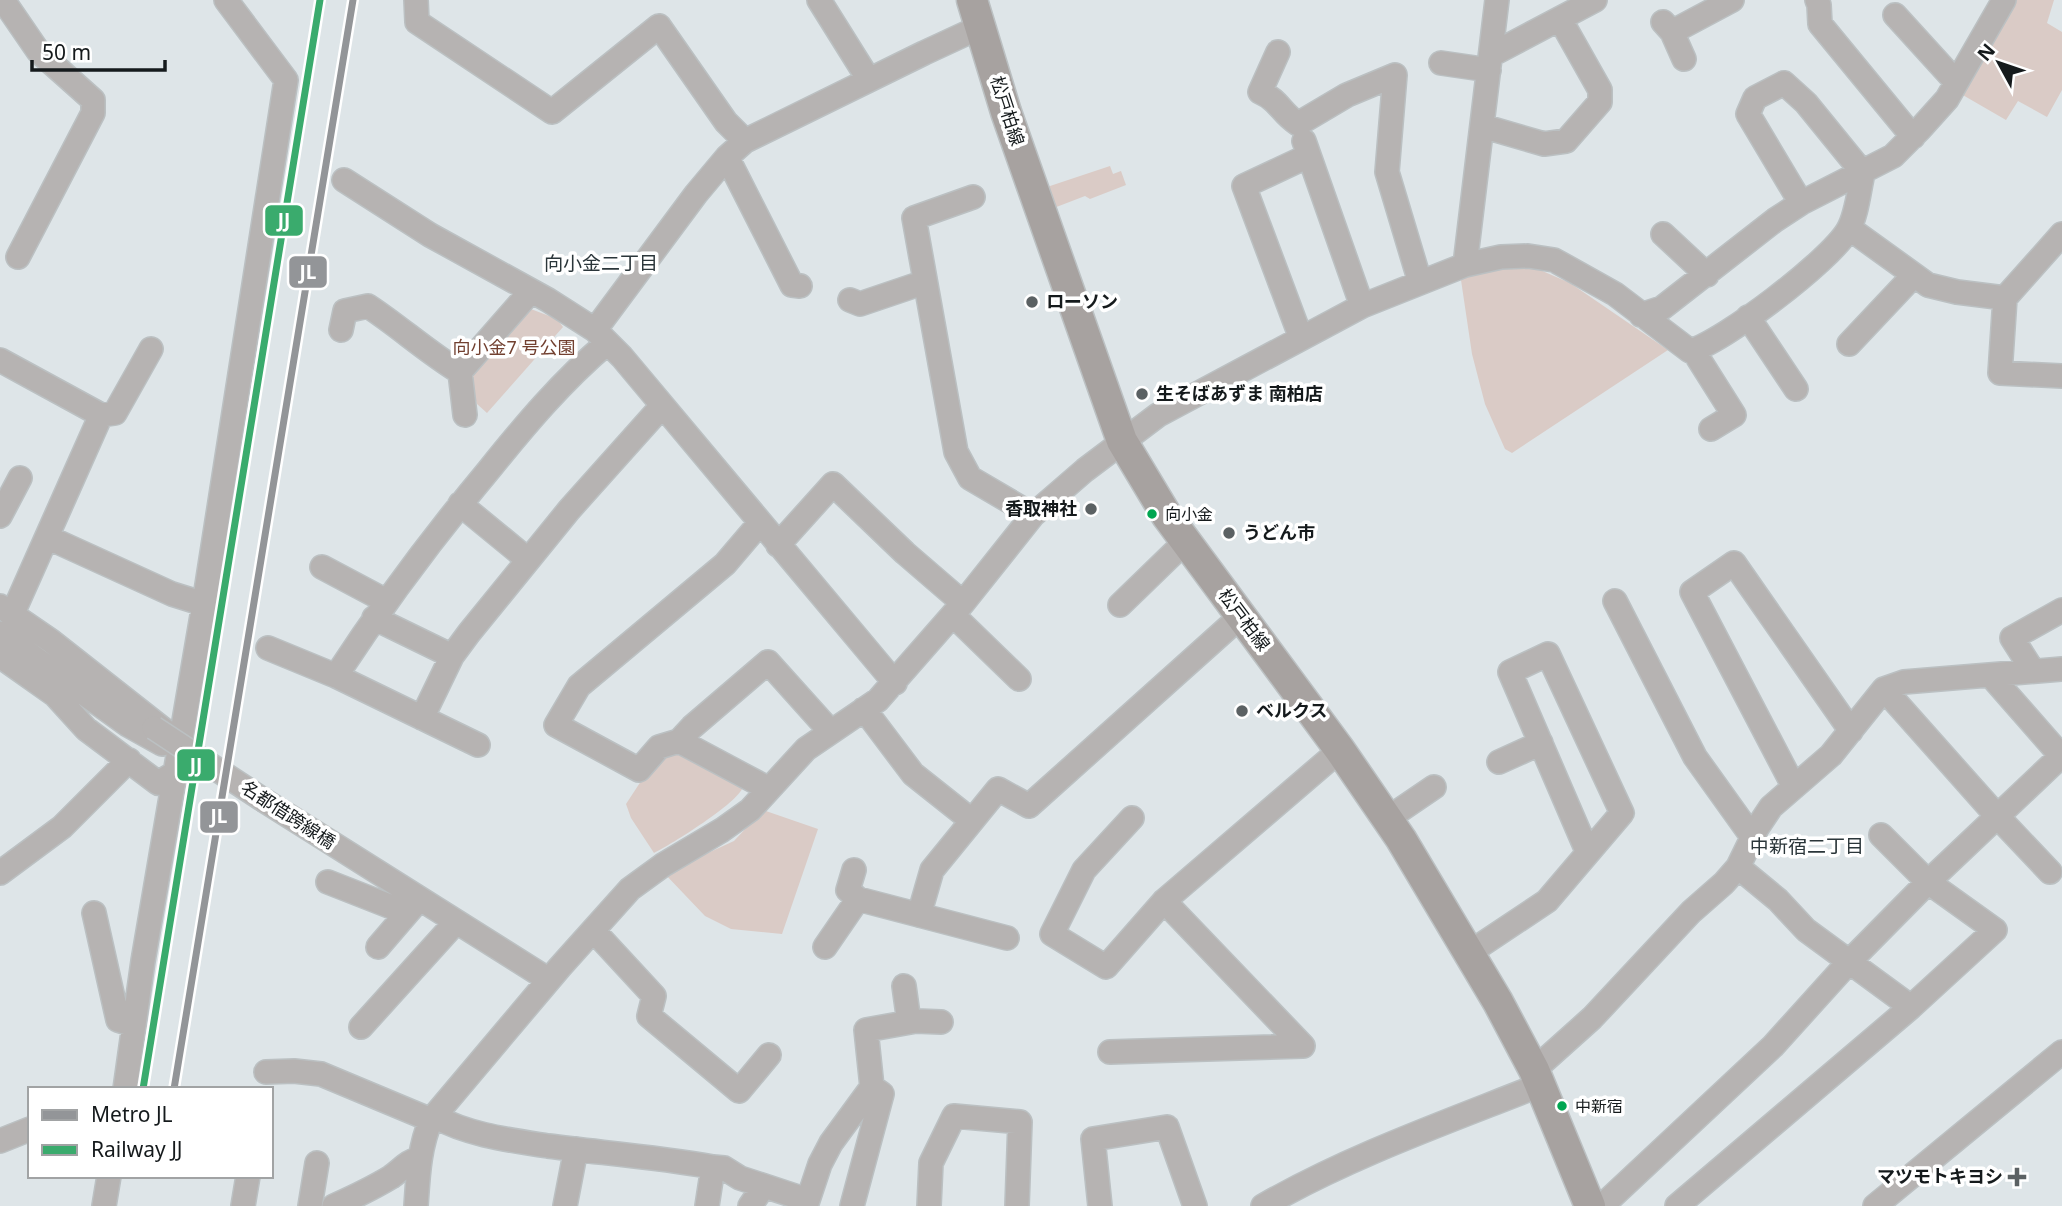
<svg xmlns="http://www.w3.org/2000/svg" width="2062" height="1206" viewBox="0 0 2062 1206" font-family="'Noto Sans','Noto Sans JP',sans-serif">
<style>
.green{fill:#dacbc6}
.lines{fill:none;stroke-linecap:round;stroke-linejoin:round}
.minor-casing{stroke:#bbc0c2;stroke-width:26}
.major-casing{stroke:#bbc0c2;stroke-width:33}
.minor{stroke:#b6b3b2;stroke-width:23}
.major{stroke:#a7a2a0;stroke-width:30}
.minor-bridge-casing{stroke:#bbc0c2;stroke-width:26;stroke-linecap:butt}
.minor-bridge{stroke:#b6b3b2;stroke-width:23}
.rail-1-casing{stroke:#fff;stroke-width:12}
.rail-1{stroke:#3aab6d;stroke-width:7}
.metro-1-casing{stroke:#fff;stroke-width:12}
.metro-1{stroke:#939598;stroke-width:7}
.poi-dot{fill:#5b6163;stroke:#fff;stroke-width:2.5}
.bus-dot{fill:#00a651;stroke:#fff;stroke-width:2.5}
.labels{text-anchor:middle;stroke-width:7;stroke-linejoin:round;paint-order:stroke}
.bus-label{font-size:16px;fill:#151a1c;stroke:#fff;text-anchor:start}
.street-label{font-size:18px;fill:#151a1c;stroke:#fff}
.poi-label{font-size:18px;font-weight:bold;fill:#151a1c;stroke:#fff;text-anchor:start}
.park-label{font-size:18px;fill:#724030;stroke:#fff}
.neighbourhood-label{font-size:19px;fill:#2b363a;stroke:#fff}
.line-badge{stroke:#fff;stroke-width:2.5}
.badge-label{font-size:19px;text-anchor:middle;font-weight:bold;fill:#fff}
</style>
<rect width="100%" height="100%" fill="#dee5e8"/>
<!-- green -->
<path class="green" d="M2013,0H2054L2047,23L2062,32V90L2047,117L2018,101L2006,120L1961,94Z
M1110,166L1113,174L1121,171L1126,185L1090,199L1085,196L1046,211L1038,190Z
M1500,263L1531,266L1570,283L1668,350L1512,453L1505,449L1485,404L1472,354L1461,280L1467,274Z
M523,306L557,319L563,327L487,413L477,404L466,370Z
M671,748L743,787C738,803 672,844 654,853L631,818L626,804L647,772Z
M763,810L818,829L782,934L731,929L705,916L664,873L734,841Z"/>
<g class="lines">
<defs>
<path id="minor" d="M3,0L38,51L93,100V113L18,257
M416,0L417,22L552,112L659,26L726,122L745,141
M819,0L869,80
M1817,0L1819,5L1820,24L1913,137
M1895,15L1956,82
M1663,22L1672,32L1684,59
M1672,32L1732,0
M1278,52L1260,92C1280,101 1280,112 1298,124L1347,95L1395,75L1387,172L1420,282
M1491,55L1595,0
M1441,63L1489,70
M1482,126L1544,144L1566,141L1600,102V90L1560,19
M1304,141L1362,306
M727,157L792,285L800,286
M344,180L430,235L548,300L595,330L622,357L895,683
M973,197L914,218L956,452L970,478L1033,515
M1849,228L1928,285L1957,292L2005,298L2062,234
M1663,234L1707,275
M1465,265L1501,257L1528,256L1554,260L1615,294L1690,351C1723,342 1830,261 1848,230C1857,215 1859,190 1863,173L1806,103L1784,83L1755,98L1748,114L1801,203
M2005,298L2000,373L2062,376
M850,300L860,304L925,282
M1641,315L1662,308L1775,220L1801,203L1893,156L1920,129L1947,99L2004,0
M1748,317L1796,389
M341,330L345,311L368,306C400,327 427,352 460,372L465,415
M595,330L696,194L727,157L745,141L924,53L980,27
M1301,338L1244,186L1308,156
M1849,344L1914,275
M1693,350L1734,415L1711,429
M0,360L101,415L12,615
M460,372L531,291
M101,415L115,413L151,349
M460,504L527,559
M0,516L20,478
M760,523L725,564L579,686L556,725L639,770L659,747L679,741L769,789
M47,537L172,594L204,604
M778,545L833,484L905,553L963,603
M322,567L386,601
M1615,601L1695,757L1753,838
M1120,605L1185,542
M0,606L51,641L173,737
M953,615L1019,679
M374,618L452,656
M0,633L128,725L162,744
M268,648L336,676L478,745
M0,656L55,695L86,729L158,783L175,773
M2033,671L2012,638L2062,610
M336,676C383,604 433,537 488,471C525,425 562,381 607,343
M1991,676L2062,757
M1884,689L1997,816L2050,872
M864,709L913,774L971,820
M422,718L452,656L469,633L569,510L662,406
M679,741L692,727L768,662L830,731
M1499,762L1541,743
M1794,787L1692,592L1734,563L1851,731
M265,801L549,980
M1132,818L1084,870L1052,934L1106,967L1164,901L1340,750
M1387,819L1434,787
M1738,867L1778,900L1806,930L1911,1007
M854,870L848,890L858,899
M0,873L62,827L129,760
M328,882L407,913
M94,913L118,1020L134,1025
M919,915L932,870L998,789L1029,806L1241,616
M593,930L654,996L649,1016L739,1091L769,1055
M378,947L415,904
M825,947L858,899L1007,938
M1469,953L1547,901L1622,813L1548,654L1510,672L1588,853
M904,986L909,1022
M361,1027L456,922
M1110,1052L1303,1046L1164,901
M1534,1070L1592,1018L1691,912L1724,883L1738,867L1757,828L1771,807L1831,755L1884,689L1904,682L2062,669
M266,1072L294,1071L321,1074L431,1120
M125,1089L143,961L204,604L286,80L226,0
M434,1116C468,1135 509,1140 548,1146C603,1153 658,1157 713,1167L707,1206
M0,1141L30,1129
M713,1167L724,1168L740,1178L807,1200
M104,1206L109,1176
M243,1206L248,1176
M310,1206L317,1163
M334,1206C354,1197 373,1188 391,1177C401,1170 408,1161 420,1158
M416,1206C418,1177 419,1147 431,1120L560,967L630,889L663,865L722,830L750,810L806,749L878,700L963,603L1033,515L1085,470L1158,415L1362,306L1465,265L1497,0
M565,1206L576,1149
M750,1206L764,1186
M806,1206L820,1164L831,1143L872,1087
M852,1206L882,1094L872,1087L866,1030L916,1021L941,1022
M929,1206L931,1163L954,1116L1020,1122L1017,1206
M1100,1206L1093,1139L1167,1127L1195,1206
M1263,1206C1350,1156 1447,1122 1540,1085
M1602,1206L1773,1046L1848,963L1928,882L2061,756
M1677,1206L1911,1007L1995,930L1928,882L1881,835
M1875,1206L2062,1052"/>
<path id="major" d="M972,0L1006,112L1122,441L1167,516L1340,750L1401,839L1498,1002L1534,1070L1590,1206"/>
</defs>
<!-- minor casing -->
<use href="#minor" class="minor-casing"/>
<!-- major casing -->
<use href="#major" class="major-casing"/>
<!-- minor -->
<use href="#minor" class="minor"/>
<!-- major -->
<use href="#major" class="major"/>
<defs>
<path id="minor-bridge" d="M154,728L265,801"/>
</defs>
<!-- minor-bridge casing -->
<use href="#minor-bridge" class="minor-bridge-casing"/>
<!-- minor-bridge -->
<use href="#minor-bridge" class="minor-bridge"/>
<defs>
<path id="rail-1" d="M143,1089L320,0"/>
</defs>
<!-- rail-1 casing -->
<use href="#rail-1" class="rail-1-casing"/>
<!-- rail-1 -->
<use href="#rail-1" class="rail-1"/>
<defs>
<path id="metro-1" d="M174,1089L353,0"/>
</defs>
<!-- metro-1 casing -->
<use href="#metro-1" class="metro-1-casing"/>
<!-- metro-1 -->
<use href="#metro-1" class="metro-1"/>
</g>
<!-- markers -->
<g class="poi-dot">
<circle cx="1032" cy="302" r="7"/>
<circle cx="1142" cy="394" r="7"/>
<circle cx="1091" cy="509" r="7"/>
<circle cx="1229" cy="533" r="7"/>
<circle cx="1242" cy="711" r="7"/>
<path d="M2013.5 1166.5h7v7h7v7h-7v7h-7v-7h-7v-7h7z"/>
</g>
<g class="bus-dot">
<circle cx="1152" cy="514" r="6"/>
<circle cx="1562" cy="1106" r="6"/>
</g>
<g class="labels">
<!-- bus labels -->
<g class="bus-label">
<text x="1165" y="520">向小金</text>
<text x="1575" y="1112">中新宿</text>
</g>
<!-- street labels -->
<g class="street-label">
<text transform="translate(1007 111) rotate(72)" y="6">松戸柏線</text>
<text transform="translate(1244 620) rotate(53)" y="6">松戸柏線</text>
<text transform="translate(288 815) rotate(33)" y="6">名都借跨線橋</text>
</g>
<!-- poi labels -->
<g class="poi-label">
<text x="1046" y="308">ローソン</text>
<text x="1156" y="400">生そばあずま 南柏店</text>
<text x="1077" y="515" text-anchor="end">香取神社</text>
<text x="1243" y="539">うどん市</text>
<text x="1256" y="717">ベルクス</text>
<text x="2003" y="1183" text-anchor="end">マツモトキヨシ</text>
</g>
<!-- park labels -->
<g class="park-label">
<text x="514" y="354">向小金7 号公園</text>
</g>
<!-- neighbourhood labels -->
<g class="neighbourhood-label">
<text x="601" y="270">向小金二丁目</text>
<text x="1807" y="853">中新宿二丁目</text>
</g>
</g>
<g class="line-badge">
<rect x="264" y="204" width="40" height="33" rx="7" fill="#3aab6d"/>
<rect x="288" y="255" width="40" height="34" rx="7" fill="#939598"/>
<rect x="176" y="748" width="40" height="34" rx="7" fill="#3aab6d"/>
<rect x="199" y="800" width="40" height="34" rx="7" fill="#939598"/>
</g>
<g class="badge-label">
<text x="284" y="227">JJ</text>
<text x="308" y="279">JL</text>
<text x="196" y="772">JJ</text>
<text x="219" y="823">JL</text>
</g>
<!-- legend -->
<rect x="28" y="1087" width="245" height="91" fill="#ffffff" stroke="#a1a3a4" stroke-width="2"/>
<rect x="42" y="1110" width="35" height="10" fill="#939598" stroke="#a1a3a4" stroke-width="2"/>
<text x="91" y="1122" font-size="21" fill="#151a1c">Metro JL</text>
<rect x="42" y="1145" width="35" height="10" fill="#3aab6d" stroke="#a1a3a4" stroke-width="2"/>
<text x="91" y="1157" font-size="21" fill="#151a1c">Railway JJ</text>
<!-- north arrow -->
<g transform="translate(1999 63) rotate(310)" stroke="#ffffff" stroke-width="5" paint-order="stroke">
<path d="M0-5L12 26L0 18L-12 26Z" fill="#151a1c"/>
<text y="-10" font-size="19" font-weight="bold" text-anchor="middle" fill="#151a1c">N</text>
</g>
<!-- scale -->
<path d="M32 60v10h133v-10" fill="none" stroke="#151a1c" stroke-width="3.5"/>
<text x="42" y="60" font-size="21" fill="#151a1c" stroke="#ffffff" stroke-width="5" paint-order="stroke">50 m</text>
</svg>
